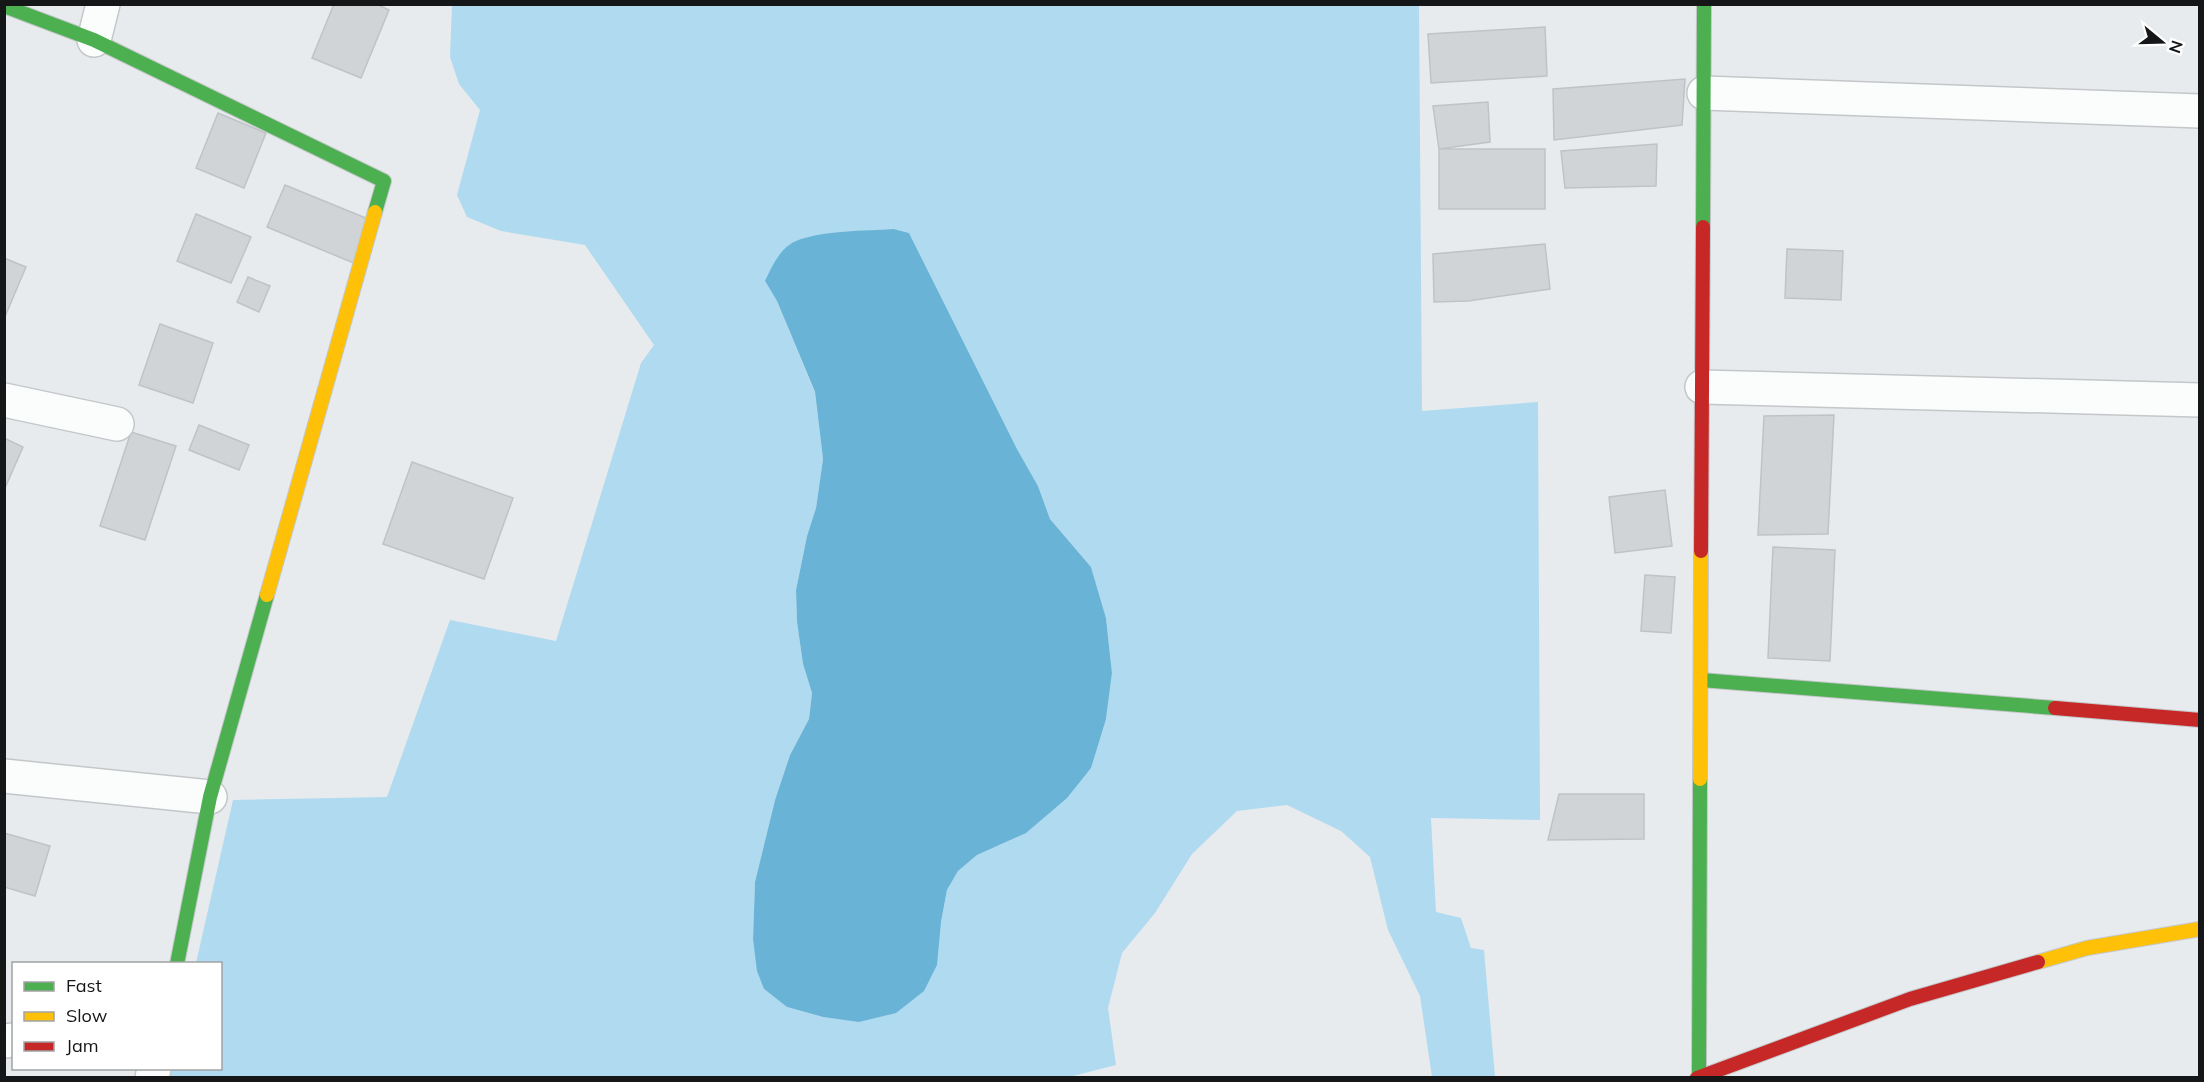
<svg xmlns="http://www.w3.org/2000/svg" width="2204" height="1082" viewBox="0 0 2204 1082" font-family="Mulish,sans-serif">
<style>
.green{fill:#b0daf0;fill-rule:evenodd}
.water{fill:#69b4d6}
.building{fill:#d1d4d6;stroke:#c0c3c5;stroke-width:1.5}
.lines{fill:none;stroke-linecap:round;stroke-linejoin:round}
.street-casing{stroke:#c4c7c9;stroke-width:36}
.fast-casing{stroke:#c4c7c9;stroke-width:16}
.slow-casing{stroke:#c4c7c9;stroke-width:16}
.jam-casing{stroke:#c4c7c9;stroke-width:16}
.street{stroke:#fbfcfc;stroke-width:33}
.fast{stroke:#4caf50;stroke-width:14}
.slow{stroke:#ffc107;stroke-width:14}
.jam{stroke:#c62828;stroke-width:14}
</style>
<rect width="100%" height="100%" fill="#e7ebee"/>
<!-- green -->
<path class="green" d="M452,5H1419L1422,411L1538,402L1540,820L1431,818L1436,912L1461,918L1471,948L1484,950L1495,1077H1432L1420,996L1388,930L1370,857L1341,831L1287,805L1237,811L1192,854L1155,913L1122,953L1108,1008L1116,1065L1069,1077L170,1078L172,1069L220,1068V964L196,963L233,800L387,797L450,620L556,641L641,363L654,345L585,245L501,231L467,217L457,195L480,110L459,84L450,57ZM894,229L909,233L1017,449L1038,486L1050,519L1091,567L1106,618L1112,673L1106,719L1026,832L977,855L958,871L947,890L941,922L859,1021L823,1017L787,1007L764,989L753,939L755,882L775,800L790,755L809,719L812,693L803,664L797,622L796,590L807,536L816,508L823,459L815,393L777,301L765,281L824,235Z"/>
<!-- water -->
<path class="water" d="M894,229L909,233L1017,449L1038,486L1050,519L1091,567L1106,618L1112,673L1106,719L1091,768L1067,798L1026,833L977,855L958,871L947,890L941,922L937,965L924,991L896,1013L859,1022L823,1017L787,1007L764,989L757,971L753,939L755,882L775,800L790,755L809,719L812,693L803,664L797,622L796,590L807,536L816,508L823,459L815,392L777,301L765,281C772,266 780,248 796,241C823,230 865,231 894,229Z"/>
<!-- building -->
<path class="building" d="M334,4H376L389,10L361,78L312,58Z
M1545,27L1547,76L1431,83L1428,34Z
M1685,79L1682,125L1554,140L1553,89Z
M1488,102L1490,142L1439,149L1433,106Z
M218,113L266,133L244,188L196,168Z
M1657,144L1656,186L1565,188L1561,151Z
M1439,149H1545V209H1439Z
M285,185L373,221L356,264L267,227Z
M196,214L251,237L231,283L177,261Z
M1545,244L1550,289L1468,301L1434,302L1433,254Z
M1787,249L1843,251L1841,300L1785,298Z
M4,258L26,267L4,319Z
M248,277L270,286L259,312L237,302Z
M160,324L213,343L193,403L139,385Z
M1834,415L1828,534L1758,535L1764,416Z
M199,425L249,445L239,470L189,450Z
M131,432L176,446L145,540L100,526Z
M4,438L23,447L5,488L4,487Z
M412,462L513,498L484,579L383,544Z
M1665,490L1672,546L1615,553L1609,497Z
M1773,547L1835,550L1830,661L1768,658Z
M1645,575L1675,577L1671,633L1641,631Z
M1559,794H1644V839L1548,840Z
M4,833L50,846L35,896L4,887Z"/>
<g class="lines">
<defs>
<path id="street" d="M94,40L103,4
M1704,93L2200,111
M1702,387L2200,400
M4,400L117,424
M4,776L210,797
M4,1041L14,1040
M152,1078L154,1068"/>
<path id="fast" d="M4,6L94,40L384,181L375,212
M1703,227L1704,4
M1701,680L2055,708
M177,964L210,797L267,595
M1699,1076L1700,779"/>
<path id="slow" d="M267,595L375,212
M1700,779L1701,551
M2038,962L2087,948L2200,929"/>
<path id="jam" d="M1701,551L1703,227
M2055,708L2200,720
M1697,1078L1910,999L2038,962"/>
</defs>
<!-- street casing -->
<use href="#street" class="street-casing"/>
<!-- fast casing -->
<use href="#fast" class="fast-casing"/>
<!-- slow casing -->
<use href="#slow" class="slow-casing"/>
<!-- jam casing -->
<use href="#jam" class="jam-casing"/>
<!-- street -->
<use href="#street" class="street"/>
<!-- fast -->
<use href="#fast" class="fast"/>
<!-- slow -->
<use href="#slow" class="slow"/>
<!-- jam -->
<use href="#jam" class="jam"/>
</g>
<!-- border -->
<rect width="2204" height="1082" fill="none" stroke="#141618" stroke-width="12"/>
<!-- legend -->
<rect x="12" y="962" width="210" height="108" fill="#ffffff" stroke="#a1a2a3" stroke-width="1.5"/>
<rect x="24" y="982" width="30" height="9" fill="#4caf50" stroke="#a1a2a3" stroke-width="1.5"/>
<text x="66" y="992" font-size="18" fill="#141618">Fast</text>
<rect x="24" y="1012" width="30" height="9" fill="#ffc107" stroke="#a1a2a3" stroke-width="1.5"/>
<text x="66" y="1022" font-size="18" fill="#141618">Slow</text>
<rect x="24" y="1042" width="30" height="9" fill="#c62828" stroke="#a1a2a3" stroke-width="1.5"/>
<text x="66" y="1052" font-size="18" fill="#141618">Jam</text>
<!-- north arrow -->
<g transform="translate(2162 42) rotate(109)" stroke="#ffffff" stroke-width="4.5" paint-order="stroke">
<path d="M0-4.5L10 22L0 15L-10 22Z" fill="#141618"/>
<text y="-9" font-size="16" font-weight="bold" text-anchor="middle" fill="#141618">N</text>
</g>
</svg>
